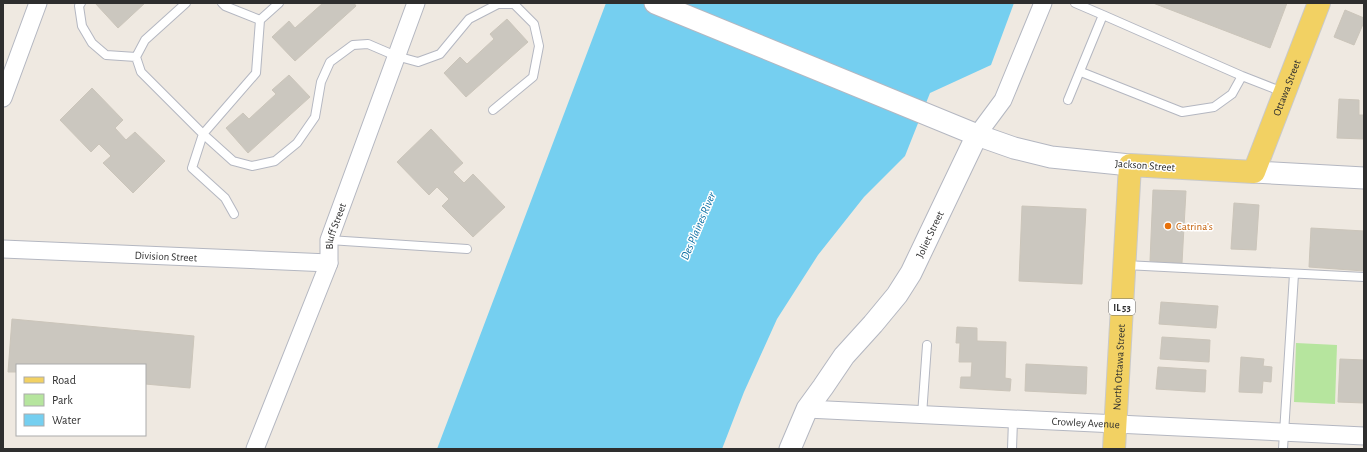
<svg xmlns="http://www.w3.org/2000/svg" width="1367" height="452" viewBox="0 0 1367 452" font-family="'Alegreya Sans',sans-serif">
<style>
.green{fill:#b6e59e}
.water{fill:#75cff0}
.building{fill:#cbc7bf;stroke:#cbc5ba}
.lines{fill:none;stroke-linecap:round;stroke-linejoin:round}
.service-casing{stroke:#b4b7c1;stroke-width:10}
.minor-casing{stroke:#b4b7c1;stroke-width:19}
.tertiary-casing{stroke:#b4b7c1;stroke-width:23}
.primary-casing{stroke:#c9c9c9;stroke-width:24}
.service{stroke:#fff;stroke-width:8}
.minor{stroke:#fff;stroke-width:17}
.tertiary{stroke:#fff;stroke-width:21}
.primary{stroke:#f2d163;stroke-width:22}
.food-dot{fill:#e8710a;stroke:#fff;stroke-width:1.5}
.labels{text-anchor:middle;stroke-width:3;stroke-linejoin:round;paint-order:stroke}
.shield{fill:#fff;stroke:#6d6d6d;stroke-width:1}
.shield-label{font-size:10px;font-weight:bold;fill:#2e2e2e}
.street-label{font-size:11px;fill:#2e2e2e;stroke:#fff}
.food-label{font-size:11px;fill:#c56008;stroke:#fff;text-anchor:start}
.water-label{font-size:12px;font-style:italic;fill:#0d6fa3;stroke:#fff}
</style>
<rect width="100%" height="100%" fill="#efe9e1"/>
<!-- green -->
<path class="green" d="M1296,343L1337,345L1335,404L1294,402Z"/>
<!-- water -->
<path class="water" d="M606,3H1014L991,65L930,93L905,156L864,197L818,255L777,319L744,392L722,449H437Z"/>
<!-- building -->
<path class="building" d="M95,3H145L118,28Z
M323,3H354L356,6L295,61L272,37L289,21L295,28Z
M1153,3H1287L1270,48Z
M1345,10L1364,18V22L1354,45L1334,37Z
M507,19L528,42L466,97L444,73L460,57L467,64L494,39L490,34Z
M289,75L310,97L248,153L226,128L243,113L249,119L276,94L272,90Z
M92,88L123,120L115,128L126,140L135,132L165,161L133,193L103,163L111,156L99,144L91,152L60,120Z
M1339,99L1359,100V115H1364V139L1337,138Z
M431,129L463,163L453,172L464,183L473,174L505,207L473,237L442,206L449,199L437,187L429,195L397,162Z
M1153,190L1186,191L1182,263L1150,261Z
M1234,203L1259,205L1256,250L1231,249Z
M1022,206L1086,209L1082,284L1019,281Z
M1311,228L1364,231V271L1309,267Z
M1161,302L1218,306L1216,328L1159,324Z
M12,319L194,336L190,388L145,384V365H17V372H8Z
M957,327L977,328V341L1006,342L1005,378L1011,379L1010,391L960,388L961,377H971L972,362H959L960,343H956Z
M1162,337L1210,340L1209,362L1160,359Z
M1241,357L1264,359L1263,366L1272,367L1271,382L1263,381L1262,393L1239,392Z
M1340,359L1364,360V403L1338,402Z
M1026,364L1087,367L1086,394L1025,391Z
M1158,367L1206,370L1205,392L1156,389Z"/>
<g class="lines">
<defs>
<path id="service" d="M81,3L79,6L82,26L92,43L106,55L136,57
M186,3L145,40L136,57L141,72L203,134L192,168L225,198L234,214
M222,3L225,6L260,20L279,3
M1075,3L1103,15
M260,20L256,73L203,134L233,161L252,166L275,161L297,143L315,117L321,82L330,62L353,45L368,44L396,56L418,62L440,54L469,19L498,4H514L534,24L539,46L533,77L493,110
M1081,72L1182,112L1214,107L1232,94L1242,76
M1068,100L1103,15L1242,76L1283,92
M329,240L467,249
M1125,265L1364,277
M922,415L927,345
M1012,449L1013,420
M1283,449L1294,274"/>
<g id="minor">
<path d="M3,98L38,3"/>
<path d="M977,135L1003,100L1043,3"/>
<path id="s1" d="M3,249L329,263"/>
<path id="s2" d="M807,409L1364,436"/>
<path id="s3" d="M255,449L329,263V240L416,3"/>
</g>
<g id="tertiary">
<path d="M655,3L977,135L1014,148L1051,157L1130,165"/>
<path d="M1254,172L1364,178"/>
<path id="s4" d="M790,449L807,409L823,387L844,356L873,324L897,295L911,273L977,135"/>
</g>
<g id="primary">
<path id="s5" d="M1114,449L1130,165L1254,172L1319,3"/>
</g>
</defs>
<!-- service casing -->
<use href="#service" class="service-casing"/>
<!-- minor casing -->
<use href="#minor" class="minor-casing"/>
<!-- tertiary casing -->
<use href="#tertiary" class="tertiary-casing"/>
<!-- primary casing -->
<use href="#primary" class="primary-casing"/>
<!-- service -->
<use href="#service" class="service"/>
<!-- minor -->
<use href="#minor" class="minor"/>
<!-- tertiary -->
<use href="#tertiary" class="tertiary"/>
<!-- primary -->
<use href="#primary" class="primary"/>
</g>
<!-- markers -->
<circle class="food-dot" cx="1168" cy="226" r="4"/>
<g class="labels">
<!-- shield labels -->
<rect class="shield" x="1109" y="299" width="26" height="16" rx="3"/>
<g class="shield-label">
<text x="1122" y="311">IL 53</text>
</g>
<!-- street labels -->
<g class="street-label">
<text dy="4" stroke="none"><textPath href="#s5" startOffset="499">Ottawa Street</textPath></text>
<text transform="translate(1145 165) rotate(4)" y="4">Jackson Street</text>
<text dy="4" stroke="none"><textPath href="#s3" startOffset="238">Bluff Street</textPath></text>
<text dy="4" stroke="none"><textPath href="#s4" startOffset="258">Joliet Street</textPath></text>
<text dy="4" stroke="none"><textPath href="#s1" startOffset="163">Division Street</textPath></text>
<text dy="4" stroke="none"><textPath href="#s5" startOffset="82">North Ottawa Street</textPath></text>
<text dy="4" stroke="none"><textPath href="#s2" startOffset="279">Crowley Avenue</textPath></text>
</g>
<!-- food labels -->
<g class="food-label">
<text x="1176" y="230">Catrina’s</text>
</g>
<!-- water labels -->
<g class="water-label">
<text transform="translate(698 226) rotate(-67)" y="4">Des Plaines River</text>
</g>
</g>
<!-- border -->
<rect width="1367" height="452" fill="none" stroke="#2e2e2e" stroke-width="8"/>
<!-- legend -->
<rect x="16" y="364" width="130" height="72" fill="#ffffff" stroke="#ababab"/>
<rect x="24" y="377" width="20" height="6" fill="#f2d163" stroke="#ababab"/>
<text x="52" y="384" font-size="12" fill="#2e2e2e">Road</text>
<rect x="24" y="394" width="20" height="12" fill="#b6e59e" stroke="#ababab"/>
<text x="52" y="404" font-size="12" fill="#2e2e2e">Park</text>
<rect x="24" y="414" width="20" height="12" fill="#75cff0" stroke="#ababab"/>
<text x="52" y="424" font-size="12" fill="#2e2e2e">Water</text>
</svg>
